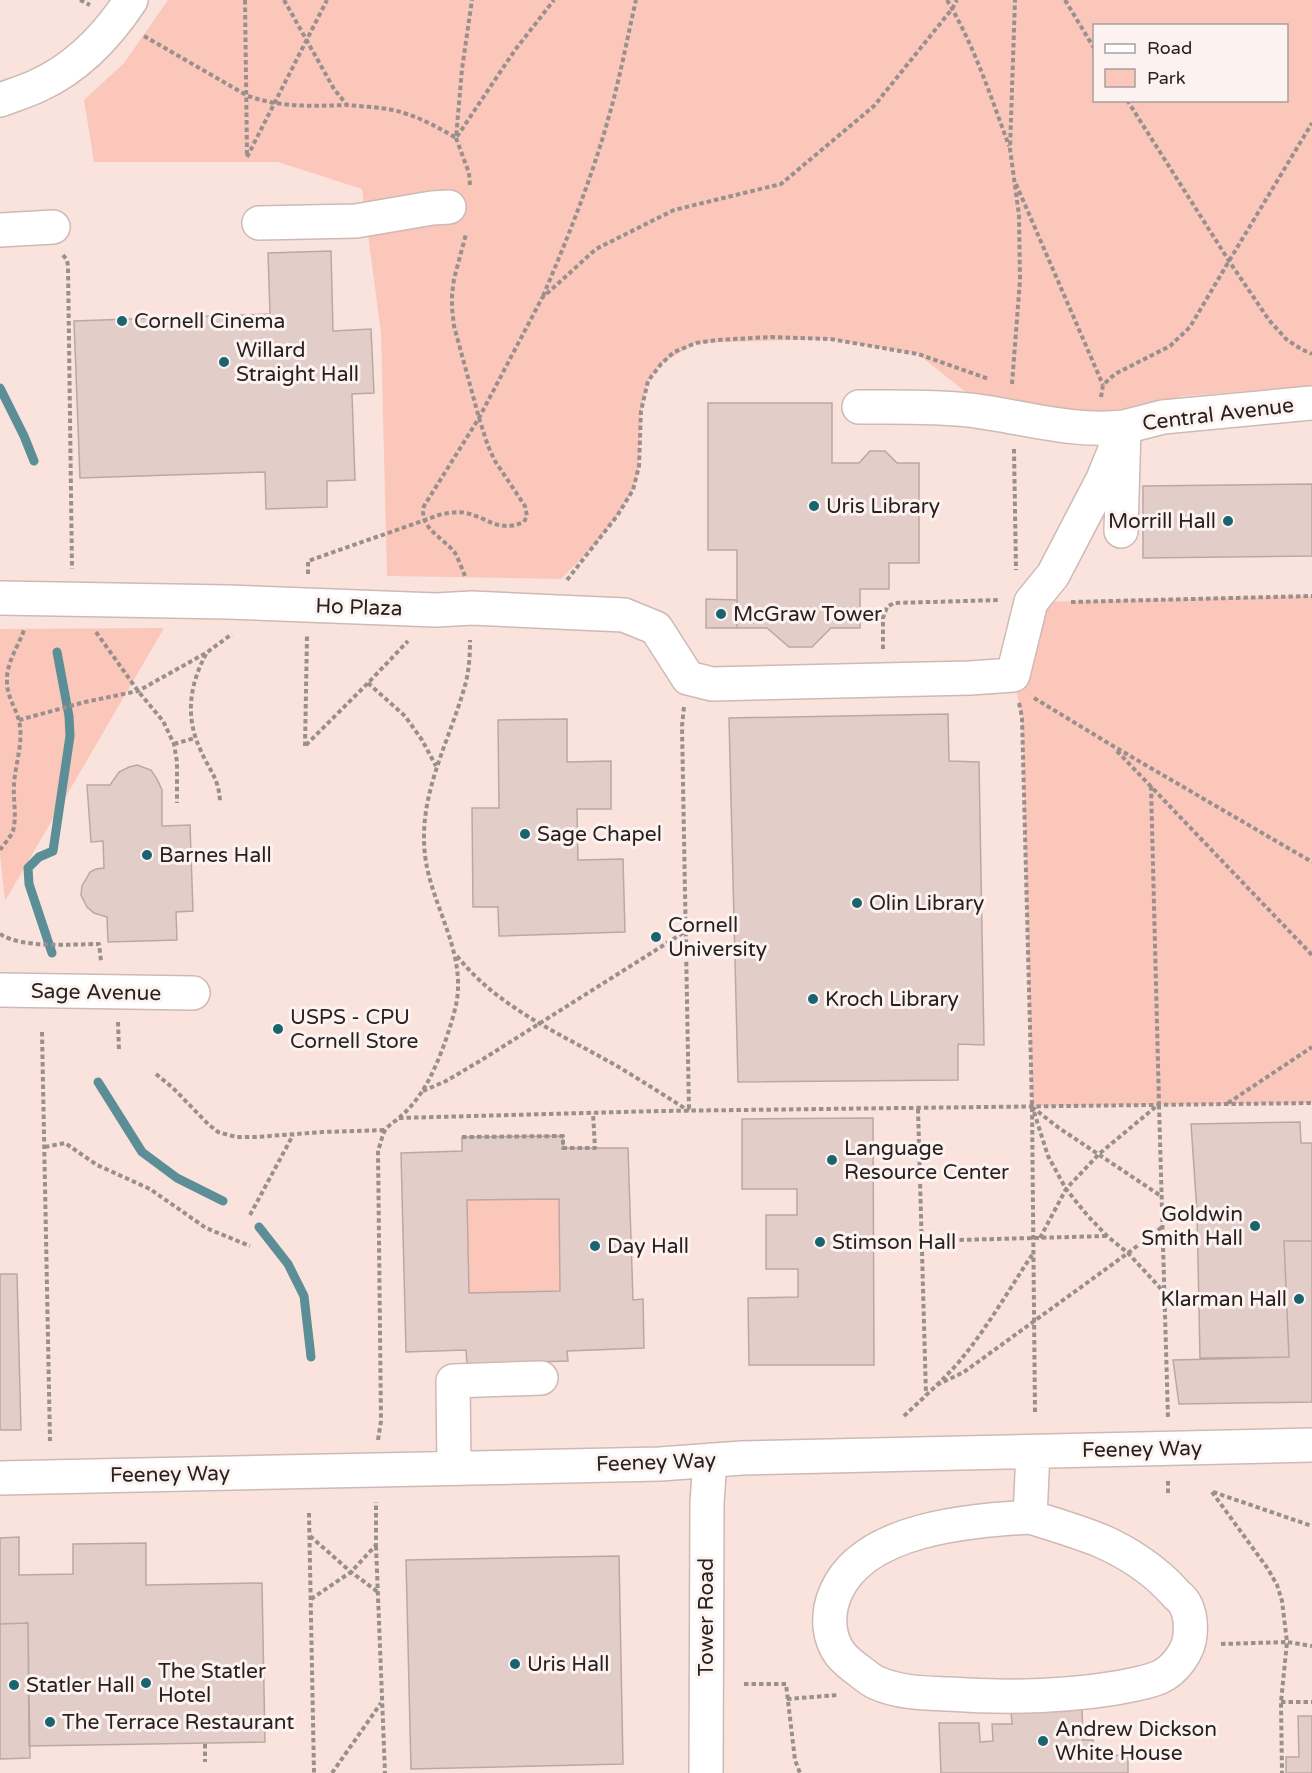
<svg xmlns="http://www.w3.org/2000/svg" width="1312" height="1773" viewBox="0 0 1312 1773" font-family="'Varela Round',sans-serif">
<style>
.built{fill:#fbe3dd;fill-rule:evenodd}
.green{fill:#fac7ba;fill-rule:evenodd}
.lines{fill:none;stroke-linecap:round;stroke-linejoin:round}
.stream{stroke:#5b8e97;stroke-width:9}
.building{fill:#e2cdc8;stroke:#bca8a2;stroke-width:1.5;fill-rule:evenodd}
.minor-casing{stroke:#ceb9b4;stroke-width:36}
.path{stroke:#99908e;stroke-width:4;stroke-dasharray:4.5 3;stroke-linecap:butt}
.minor{stroke:#fff;stroke-width:33}
.poi-dot{fill:#1a6470;stroke:#fcf3f1;stroke-width:2}
.labels{text-anchor:middle;stroke-width:6;stroke-linejoin:round;paint-order:stroke}
.poi-label{font-size:21px;fill:#29211f;stroke:#fcf3f1;text-anchor:start}
.street-label{font-size:21px;fill:#29211f;stroke:#fcf3f1}
</style>
<rect width="100%" height="100%" fill="#fcf3f1"/>
<!-- built -->
<path class="built" d="M0,0H1312V1773H0ZM1094,26H1286V100H1094Z"/>
<!-- green -->
<path class="green" d="M168,0H1312V386L1184,396L1130,408L1076,413L973,398L918,354L830,339L696,343L661,364L648,381L641,411L639,466L633,490L617,516L596,544L561,579L387,576L381,333L362,189L278,162H94L84,100L124,63ZM1094,26H1286V100H1094Z
M1312,596V1103L1032,1106L1022,718L1013,675L1031,602Z
M164,628L5,901L0,854V629Z
M559,1199L560,1291L469,1293L467,1200Z"/>
<g class="lines">
<!-- stream -->
<path class="stream" d="M0,388L24,436L34,461
M52,953L29,884L28,868L39,857L53,851L70,736L69,716L57,652
M98,1082L142,1152L177,1178L223,1201
M259,1227L288,1264L304,1296L311,1357"/>
</g>
<!-- building -->
<path class="building" d="M331,251L333,331L371,329L374,393L352,394L355,480L327,481V507L266,509L265,472L80,478L74,321L270,314L268,253Z
M708,403H832V463H859L870,451H885L897,463H919V563H889V589H860V628H831L812,647H789L767,628H737V550H708Z
M1312,484V556L1143,558V486Z
M706,599L737,600V628H706Z
M948,714L949,761L979,762L984,1045L958,1044V1080L738,1082L729,718Z
M567,719V762L611,761V809H577L578,860L623,859L625,932L499,936L498,907H473L472,808H499L498,720Z
M137,765L151,770L157,779L162,790V826L190,825L193,911L176,912L177,940L108,942L107,917L94,913L87,907L81,895L82,886L90,872L96,869L104,868L103,841L91,842L87,785H110L119,772L129,767Z
M873,1118L874,1365H749L748,1298L798,1297V1269H766V1215H797V1189H742V1119Z
M1300,1122L1301,1143H1312V1241H1284L1289,1357L1200,1358L1197,1212L1191,1124Z
M563,1136V1148H628L633,1300L643,1299L644,1348L567,1351L568,1361L467,1364L466,1350L406,1352L401,1153L462,1151V1137ZM559,1199L560,1291L469,1293L467,1200Z
M1284,1241H1312V1402L1179,1404L1173,1360L1289,1357Z
M0,1274H17L21,1430H0Z
M19,1537V1575L73,1574V1544L146,1543V1585L262,1583L265,1742L29,1746L28,1623L0,1624V1538Z
M619,1556L623,1764L411,1769L406,1560Z
M28,1623L30,1758L0,1759V1624Z
M1082,1708L1083,1740H1093L1094,1756L1128,1755V1773H941L939,1723H979L980,1742L993,1741L992,1724H1012L1011,1709Z
M1298,1716H1312V1773H1286V1757H1299Z"/>
<g class="lines">
<defs>
<path id="minor" d="M0,100C13,95 27,91 39,85C78,67 108,35 131,0
M259,223L356,221L432,208L449,207
M0,230L53,227
M859,407C895,407 933,406 969,410C1020,416 1072,433 1124,427L1121,531
M0,598L228,602L436,610L472,608L624,615L656,628L688,678L712,684L970,678L1013,675L1031,602L1053,575L1103,479L1124,427L1163,417L1312,403
M0,990L193,993
M454,1468L453,1381L541,1378
M0,1478L660,1464L742,1458L1312,1445
M1030,1517C1053,1524 1076,1531 1099,1540C1127,1552 1156,1571 1176,1594C1179,1597 1183,1600 1185,1604C1190,1613 1191,1625 1190,1635C1189,1651 1175,1670 1160,1677C1147,1683 1130,1685 1116,1688C1060,1697 1005,1698 948,1694C924,1693 900,1693 877,1683C872,1681 867,1677 862,1673C844,1660 833,1651 830,1627C829,1615 831,1603 836,1592C864,1528 969,1521 1030,1517Z
M1030,1517L1033,1452
M706,1773L707,1503L710,1460"/>
</defs>
<!-- minor casing -->
<use href="#minor" class="minor-casing"/>
<!-- path -->
<path class="path" d="M80,0L90,5
M245,0L247,155
M284,0L334,89L347,105C366,107 386,107 404,113C423,119 439,128 456,138L515,50L554,0
M947,0C974,45 991,97 1009,146
M1065,0L1094,48
M144,36L246,95C279,108 313,106 347,105
M1127,100L1229,261L1269,320L1286,339L1301,349L1312,354
M247,157L327,0
M1016,184L1103,385
M470,185L469,173L456,138L462,69L472,0
M63,255L67,260L68,266L72,569
M543,296C568,237 592,178 609,116C620,78 627,39 636,0
M1012,384L1020,280L1019,215L1010,149L1015,0
M1101,397L1103,385L1115,374L1170,346L1190,327L1229,261L1312,123
M1014,449L1016,570
M308,574V561L442,514C450,513 458,511 466,513C489,518 498,533 524,522L527,516L525,506L495,461L488,446L479,418L454,326L452,308V294L454,279L466,234
M465,576C462,569 459,560 455,553C444,538 418,528 424,506L479,418L542,298L596,249L674,210L781,184L874,106L952,9L957,0
M567,580L617,516L633,490L639,466L641,411L648,381L661,364L674,352L696,343L717,340L771,337L830,339L918,354L989,379
M1071,602L1312,596
M96,632L138,691L163,721L174,744L177,762V803
M883,649V618L887,607L894,603L1000,600
M206,654C189,686 185,718 201,751C210,772 219,778 220,802
M368,683L405,716L422,740L436,766
M1034,698L1113,746L1312,862
M1019,703L1022,717L1032,1106L1035,1413
M684,707L682,726L689,1111
M19,720L85,702L138,691L206,653L232,634
M174,744L195,738
M306,745L368,683L408,641
M305,746L307,636
M1117,751L1312,955
M0,850C4,844 10,838 13,831C17,817 13,800 14,785C15,764 24,742 19,721C16,708 7,697 7,682C6,663 18,647 24,630
M0,934C23,949 72,944 99,944L101,961
M457,956C500,1010 564,1035 622,1069C645,1083 667,1097 689,1111
M118,1022L119,1051
M42,1032L50,1441
M156,1074L173,1088L208,1124L218,1132L236,1137H256L323,1132L385,1130
M423,1091L446,1081L480,1061L686,931
M1228,1103L1312,1047
M1159,1105L1168,1418
M1032,1107L1059,1128L1161,1196
M918,1109L926,1395
M1034,1112L1048,1156L1066,1189L1087,1215L1107,1236L1128,1253L1164,1292
M399,1118L659,1111L1312,1103
M462,1137L563,1136V1148H595L593,1113
M45,1147L65,1143L97,1165L150,1189L206,1228L250,1246
M1161,1212H1197
M250,1215L293,1135
M1040,1238L1066,1189L1099,1154L1159,1104L1151,786
M922,1241L1106,1236
M937,1385L964,1372L1128,1253L1162,1227
M904,1416C922,1399 941,1382 958,1363C986,1330 1008,1291 1032,1255
M378,1440L381,1421L378,1150C381,1144 382,1134 386,1129C390,1124 396,1121 400,1117C408,1110 415,1102 421,1093C436,1071 450,1031 456,1005C467,952 431,906 425,855C418,796 448,744 464,689C469,673 470,656 470,640
M1212,1492L1268,1569L1277,1585L1282,1601L1287,1642L1312,1646
M1213,1492L1312,1526
M1168,1493V1480
M309,1513L314,1773
M310,1536L351,1572L378,1592
M376,1546L385,1773
M311,1599L351,1572L376,1545V1502
M1221,1644L1287,1642L1281,1702L1282,1773
M744,1684H786L795,1760L800,1773
M787,1699L838,1695
M1281,1702H1312
M205,1744V1762
M332,1773L381,1703"/>
<!-- minor -->
<use href="#minor" class="minor"/>
</g>
<!-- markers -->
<g class="poi-dot">
<circle cx="122" cy="321" r="6"/>
<circle cx="224" cy="362" r="6"/>
<circle cx="814" cy="506" r="6"/>
<circle cx="1228" cy="521" r="6"/>
<circle cx="721" cy="614" r="6"/>
<circle cx="525" cy="834" r="6"/>
<circle cx="147" cy="855" r="6"/>
<circle cx="857" cy="903" r="6"/>
<circle cx="656" cy="937" r="6"/>
<circle cx="813" cy="999" r="6"/>
<circle cx="278" cy="1029" r="6"/>
<circle cx="832" cy="1160" r="6"/>
<circle cx="1255" cy="1226" r="6"/>
<circle cx="820" cy="1242" r="6"/>
<circle cx="595" cy="1246" r="6"/>
<circle cx="1299" cy="1299" r="6"/>
<circle cx="515" cy="1664" r="6"/>
<circle cx="146" cy="1683" r="6"/>
<circle cx="14" cy="1685" r="6"/>
<circle cx="50" cy="1722" r="6"/>
<circle cx="1043" cy="1741" r="6"/>
</g>
<g class="labels">
<!-- poi labels -->
<g class="poi-label">
<text x="134" y="328">Cornell Cinema</text>
<text x="236" y="357">Willard<tspan x="236" dy="24">Straight Hall</tspan></text>
<text x="826" y="513">Uris Library</text>
<text x="1216" y="528" text-anchor="end">Morrill Hall</text>
<text x="733" y="621">McGraw Tower</text>
<text x="537" y="841">Sage Chapel</text>
<text x="159" y="862">Barnes Hall</text>
<text x="869" y="910">Olin Library</text>
<text x="668" y="932">Cornell<tspan x="668" dy="24">University</tspan></text>
<text x="825" y="1006">Kroch Library</text>
<text x="290" y="1024">USPS - CPU<tspan x="290" dy="24">Cornell Store</tspan></text>
<text x="844" y="1155">Language<tspan x="844" dy="24">Resource Center</tspan></text>
<text x="1243" y="1221" text-anchor="end">Goldwin<tspan x="1243" dy="24">Smith Hall</tspan></text>
<text x="832" y="1249">Stimson Hall</text>
<text x="607" y="1253">Day Hall</text>
<text x="1287" y="1306" text-anchor="end">Klarman Hall</text>
<text x="527" y="1671">Uris Hall</text>
<text x="158" y="1678">The Statler<tspan x="158" dy="24">Hotel</tspan></text>
<text x="26" y="1692">Statler Hall</text>
<text x="62" y="1729">The Terrace Restaurant</text>
<text x="1055" y="1736">Andrew Dickson<tspan x="1055" dy="24">White House</tspan></text>
</g>
<!-- street labels -->
<g class="street-label">
<text transform="translate(1218 414) rotate(-7)" y="7">Central Avenue</text>
<text transform="translate(359 607) rotate(2)" y="7">Ho Plaza</text>
<text transform="translate(96 992) rotate(1)" y="7">Sage Avenue</text>
<text transform="translate(1142 1449) rotate(-1)" y="7">Feeney Way</text>
<text transform="translate(656 1462) rotate(-2)" y="7">Feeney Way</text>
<text transform="translate(170 1474) rotate(-1)" y="7">Feeney Way</text>
<text transform="translate(706 1617) rotate(-90)" y="7">Tower Road</text>
</g>
</g>
<!-- legend -->
<rect x="1093" y="24" width="195" height="78" fill="#fcf3f1" stroke="#a89f9d" stroke-width="1.5"/>
<rect x="1105" y="44" width="30" height="9" fill="#ffffff" stroke="#a89f9d" stroke-width="1.5"/>
<text x="1147" y="54" font-size="18" fill="#29211f">Road</text>
<rect x="1105" y="69" width="30" height="18" fill="#fac7ba" stroke="#a89f9d" stroke-width="1.5"/>
<text x="1147" y="84" font-size="18" fill="#29211f">Park</text>
</svg>
